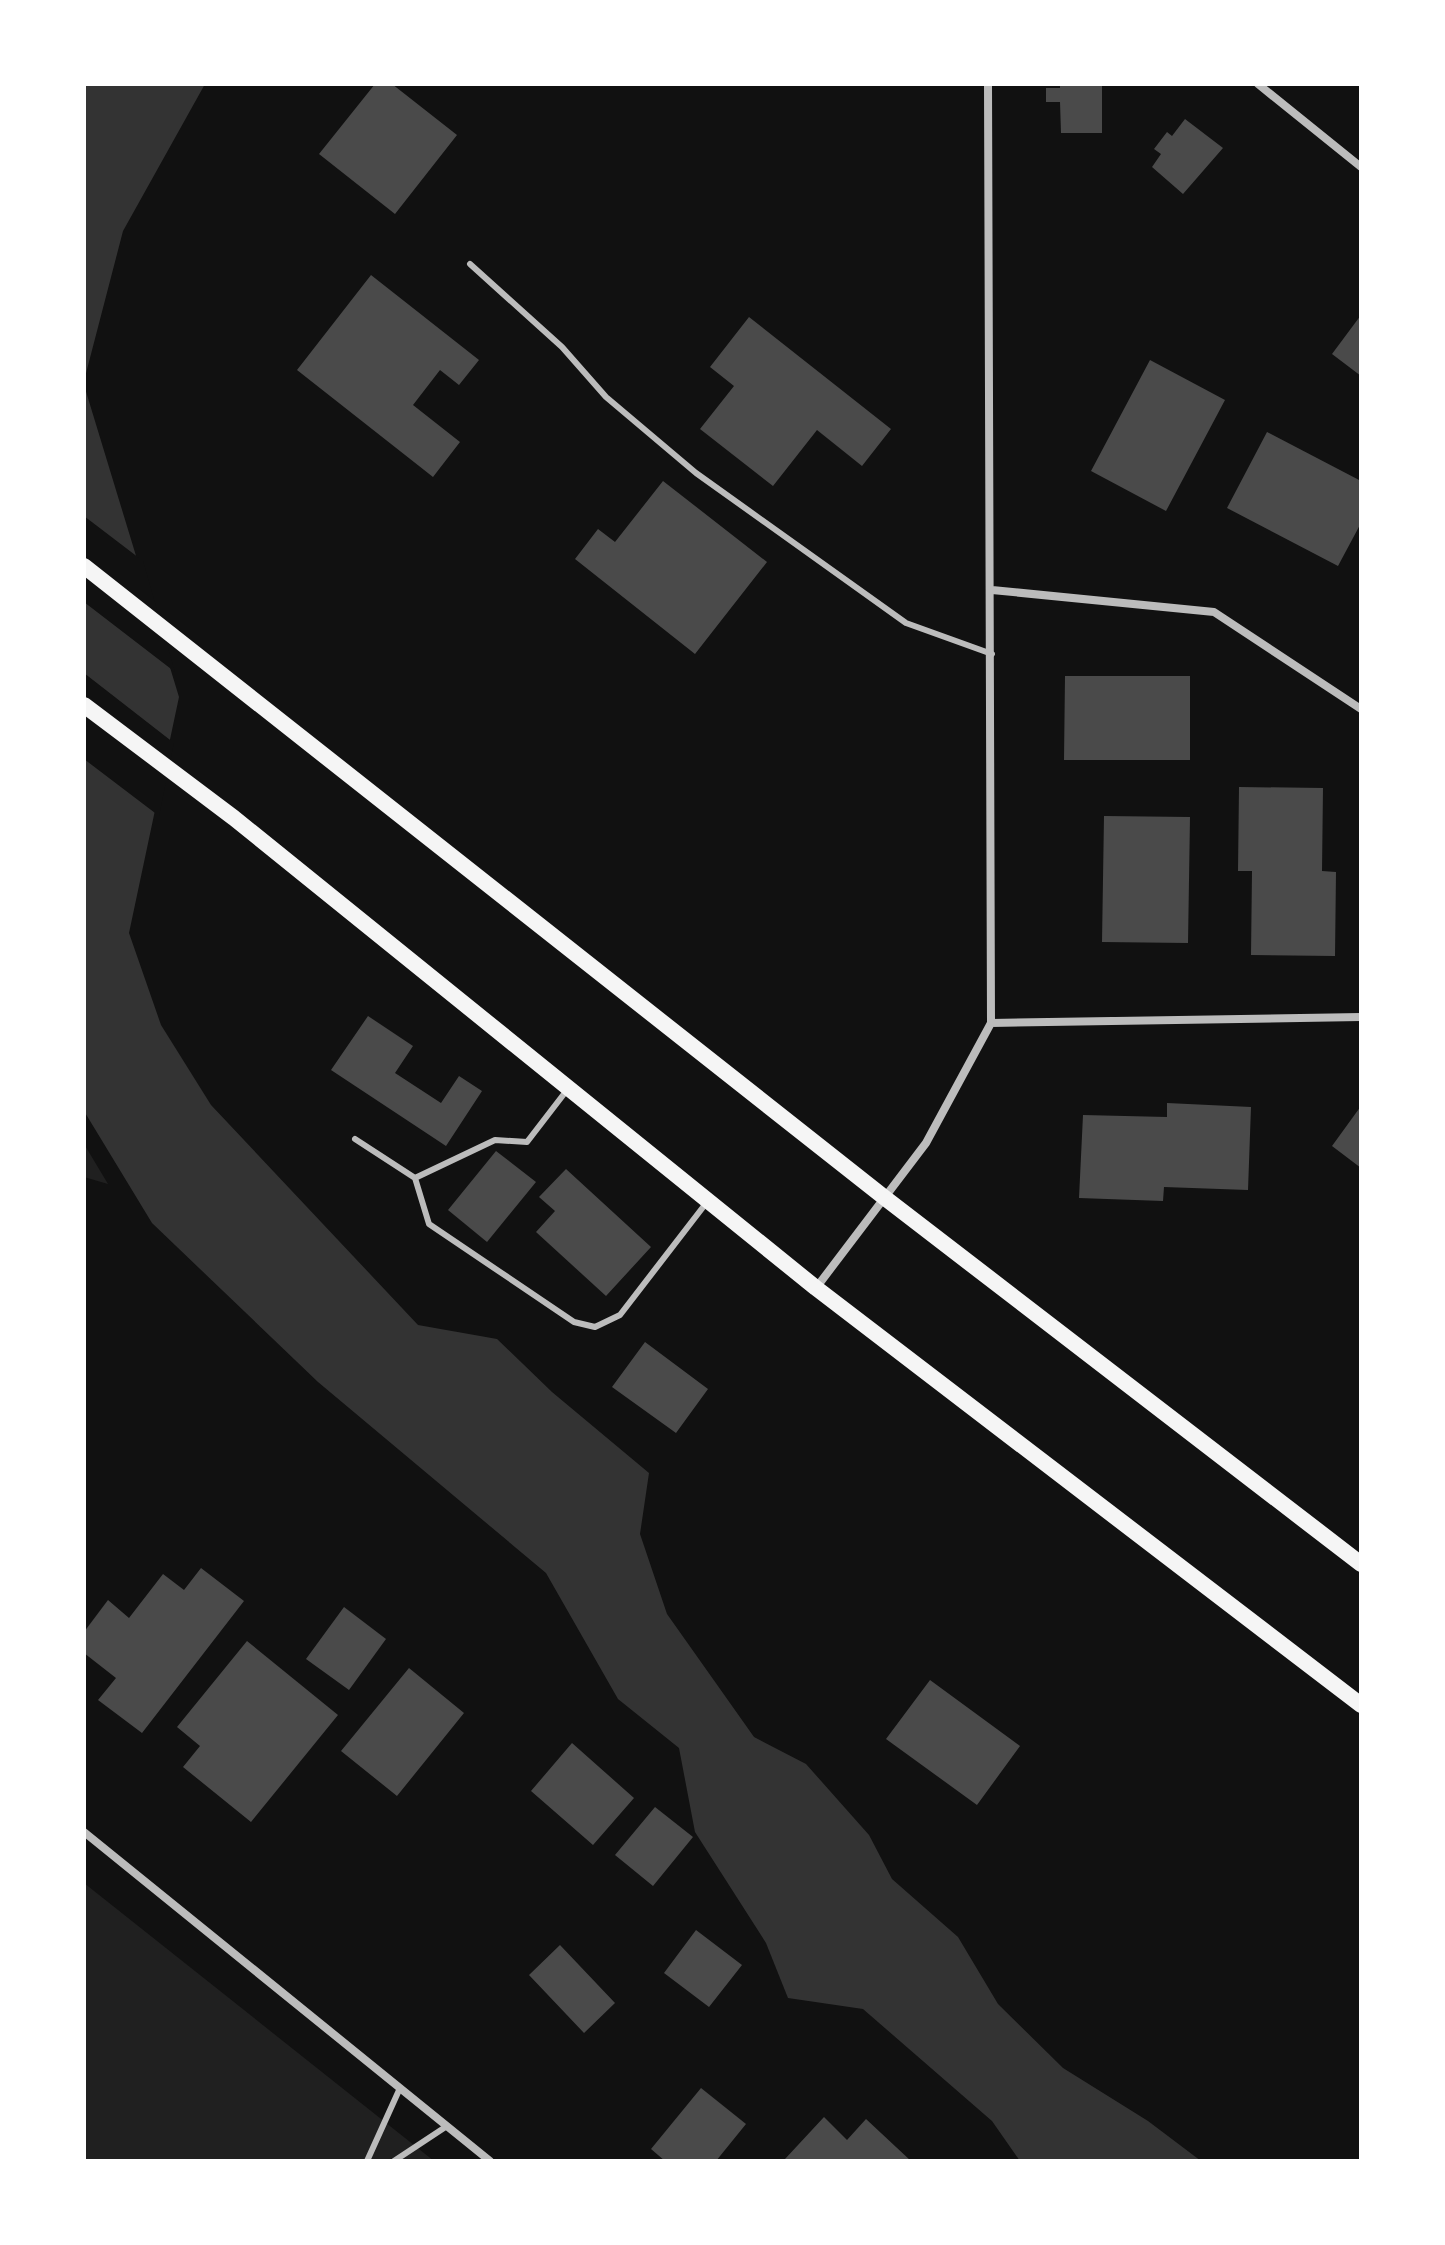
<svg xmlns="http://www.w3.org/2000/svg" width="1445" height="2245" viewBox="0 0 1445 2245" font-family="'IBM Plex Sans',sans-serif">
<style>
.green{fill:#202020}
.water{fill:#333}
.pier{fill:#111}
.building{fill:#4a4a4a}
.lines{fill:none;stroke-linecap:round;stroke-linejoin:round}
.service{stroke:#bcbcbc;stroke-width:6}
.minor{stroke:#bcbcbc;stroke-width:8}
.secondary{stroke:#f5f5f5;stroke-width:16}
</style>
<rect width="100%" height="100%" fill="#111"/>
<!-- green -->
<path class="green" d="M84,1144L108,1184L84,1177Z
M84,1883L434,2161H84Z"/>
<!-- water -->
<path class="water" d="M84,84H205L123,231L84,381Z
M84,385L179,697L129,933L161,1025L211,1105L418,1325L497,1339L552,1392L649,1473L640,1534L667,1614L754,1737L806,1764L869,1835L892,1879L958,1937L998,2004L1063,2068L1148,2121L1201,2161H1020L992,2121L863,2009L788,1998L766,1943L695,1832L679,1748L618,1699L546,1573L318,1382L152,1223L84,1111Z"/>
<!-- pier -->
<path class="pier" d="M84,516L143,561L175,672L84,602Z
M84,673L174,743L159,816L84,759Z"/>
<!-- building -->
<path class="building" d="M375,84H392L457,135L395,214L319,154Z
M1060,84H1102V133H1061L1060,102H1046V88H1060Z
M1185,119L1223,148L1183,194L1152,167L1161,154L1154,149L1167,132L1172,136Z
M371,275L479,360L459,385L440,370L413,405L460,442L433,477L297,370Z
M1361,315V376L1332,354Z
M749,317L891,429L862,466L817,430L773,486L700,429L734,386L710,367Z
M1150,360L1225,400L1166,511L1091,471Z
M1267,432L1361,481V523L1338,566L1227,508Z
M663,481L767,562L695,654L575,559L598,529L615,542Z
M1065,676H1190V760H1064Z
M1239,787L1323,788L1322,871L1336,872L1335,956L1251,955L1252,871H1238Z
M1104,816L1190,817L1188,943L1102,942Z
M368,1016L413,1046L395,1073L441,1103L459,1076L482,1091L446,1146L331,1070Z
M1167,1103L1251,1107L1248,1190L1164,1187L1163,1201L1079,1198L1083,1115L1167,1117Z
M1361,1106V1168L1332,1146Z
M496,1151L536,1182L487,1242L448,1210Z
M566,1169L651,1247L606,1296L536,1232L555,1211L539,1197Z
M645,1342L708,1389L676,1433L612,1387Z
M201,1568L244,1601L142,1733L98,1700L116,1678L84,1653V1632L108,1600L129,1618L163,1574L184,1590Z
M344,1607L386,1639L349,1690L306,1659Z
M247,1641L338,1715L251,1822L183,1767L200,1746L177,1727Z
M409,1668L464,1713L397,1796L341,1751Z
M930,1680L1020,1746L977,1805L886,1739Z
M572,1743L634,1798L593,1845L531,1791Z
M655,1807L693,1837L653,1886L615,1855Z
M696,1930L742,1965L709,2007L664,1973Z
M560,1945L615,2003L584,2033L529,1975Z
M701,2088L746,2124L716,2161H665L651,2149Z
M824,2117L847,2140L866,2119L911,2161H787L785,2159Z"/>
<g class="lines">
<!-- service -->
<path class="service" d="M470,264L562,347L606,397L696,473L906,623L992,654
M355,1139L415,1178L495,1140L527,1142L567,1090
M415,1178L429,1224L574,1322L595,1327L620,1315L707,1202
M367,2161L400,2088
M394,2161L447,2126"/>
<!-- minor -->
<path class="minor" d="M1258,84L1361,167
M992,590L1214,612L1361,709
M991,1023L1361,1017
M816,1288L926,1143L991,1023L988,84
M84,1832L490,2161"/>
<!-- secondary -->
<path class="secondary" d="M84,566L885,1198L1361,1564
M84,705L234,818L816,1288L1361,1705"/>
</g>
<!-- border -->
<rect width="1445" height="2245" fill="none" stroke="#ffffff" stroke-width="172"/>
</svg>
